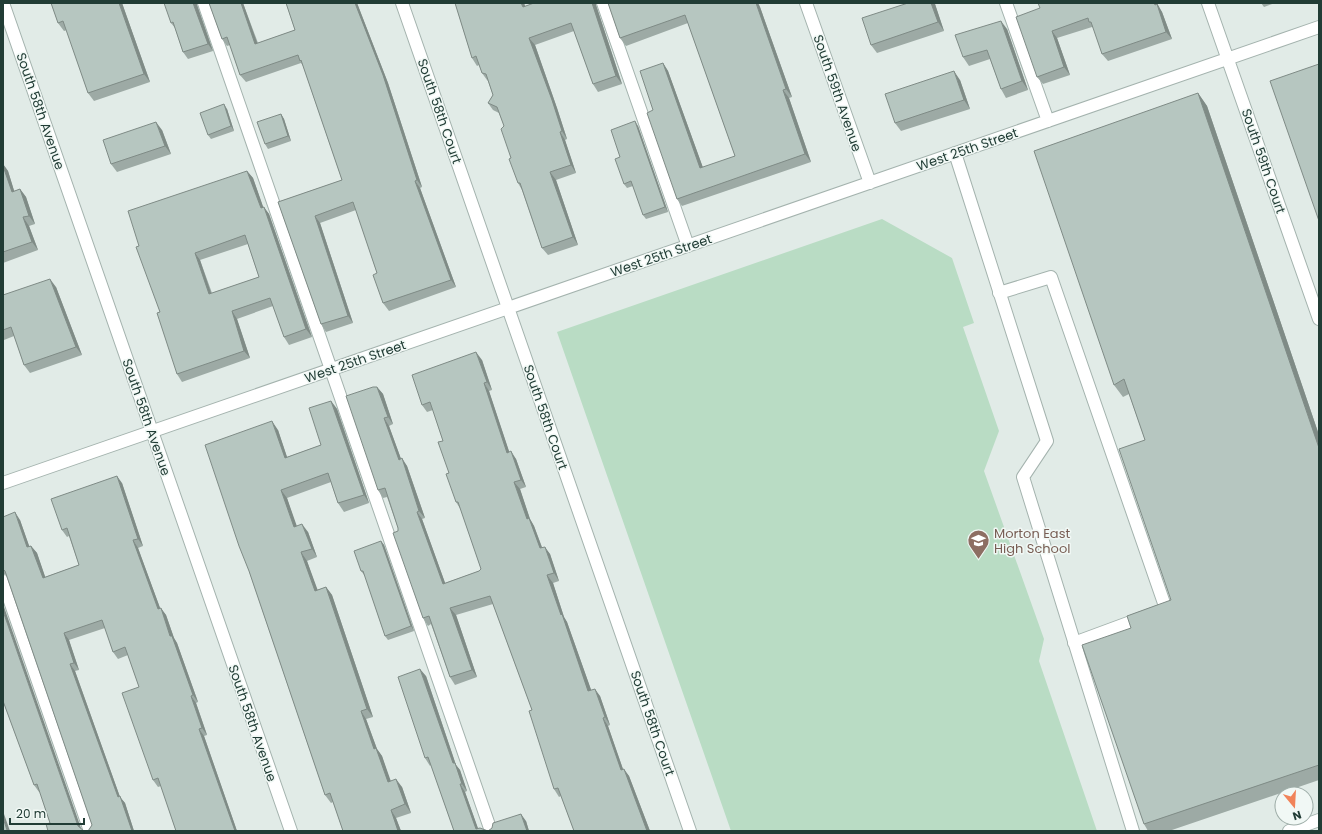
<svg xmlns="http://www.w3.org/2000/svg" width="1322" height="834" viewBox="0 0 1322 834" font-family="Poppins,sans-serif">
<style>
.green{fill:#b9dcc4}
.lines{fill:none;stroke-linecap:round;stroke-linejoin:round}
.minor-casing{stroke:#a4b3ae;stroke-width:14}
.minor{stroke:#fff;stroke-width:12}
.wall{fill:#9daaa5;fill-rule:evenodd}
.shaded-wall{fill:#7f8b86}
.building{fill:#b6c6c0;stroke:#7f8b86;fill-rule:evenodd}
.labels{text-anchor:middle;stroke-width:3;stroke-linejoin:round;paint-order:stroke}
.street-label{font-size:13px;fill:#213c35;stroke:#f1f8f5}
.education-label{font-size:13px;fill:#785e54;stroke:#f1f8f5;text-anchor:start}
</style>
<rect width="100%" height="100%" fill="#e1ebe7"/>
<!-- green -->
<path class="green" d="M882,219L952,258L974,323L963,327L999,431L984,471L1044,639L1039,661L1097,831H731L557,332Z"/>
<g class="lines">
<defs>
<path id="minor" d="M3,3L291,831
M204,3L491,831
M402,3L690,831
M603,3L688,246
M806,3L870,183
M1006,3L1048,121
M1208,3L1319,319
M955,153L1047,441L1023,477L1133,831
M999,293L1051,277L1166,609L1074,643
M3,483L1319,27
M3,581L90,831
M1289,831L1319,820"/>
</defs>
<!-- minor casing -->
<use href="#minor" class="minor-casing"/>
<!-- minor -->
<use href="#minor" class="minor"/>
</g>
<!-- wall -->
<path class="wall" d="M51,3H122L150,82L94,101L88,93L67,30L64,31L58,23Z
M209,3H243L258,43L295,30L286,3H357L388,83L422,187L420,188L456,287L389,311L383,303L377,273L356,210L320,223L353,323L326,332L321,324L278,202L342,180L303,66L301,63L246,82L240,75L230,45L227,46L222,39Z
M455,3H524L525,6L596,5L622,84L598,92L593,84L574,31L535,45L557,108L567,139L565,140L576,173L556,180L578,245L548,255L542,248L522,190L518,183L511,158L504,126L499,113L493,110L488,103L493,95L488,81L487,80L482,73L479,65L477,66L472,58Z
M608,3H758L760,7L792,97L789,98L811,162L682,206L677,199L653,110L663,63L668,71L703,168L735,156L688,23L626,46L620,38Z
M1261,3H1275L1264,7Z
M935,4L944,31L877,53L871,45Z
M197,5L213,51L188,59L183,52L175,28L171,23Z
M1157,5L1162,12L1172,39L1108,61L1102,54L1094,28L1092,27L1057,38L1070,75L1043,84L1037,77L1040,8Z
M1007,29L1028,90L1006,98L1001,89L990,59L969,66L963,57Z
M960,80L970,109L901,131L895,123Z
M1198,93L1207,106L1319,435V780L1169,831H1148L1144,824L1171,600L1145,440L1129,394L1123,397L1114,385Z
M227,109L234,131L211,139L208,135Z
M281,114L284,119L291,141L268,149L265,144Z
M638,126L668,212L646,219L643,215L633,186L627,188L624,184L620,157Z
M162,130L171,154L117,172L111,164Z
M3,164L8,171L14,191L20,189L26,197L35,224L29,226L38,250L3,263Z
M247,171L253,178L263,207L269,214L312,337L289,345L284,337L273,306L237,319L250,358L182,382L177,374L160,312L139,246ZM248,244L259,277L212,293L200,260Z
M56,287L82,355L30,373L24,365L14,336L4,340L3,339V295Z
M482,360L492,390L489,391L509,452L516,459L526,487L520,489L530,519L534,526L542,547L550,554L559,581L553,583L564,617L567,622L591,690L600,696L610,725L608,726L623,769L629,776L650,831H574L561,796L559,797L554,789L532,710L493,604L456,615L477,677L455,685L450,677L431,624L428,626L423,618L398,531V528L387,497L383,498L378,490L377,387L383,394L393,424L389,426L401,459L407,466L425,518L422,519L445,583L479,571L481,569L461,510L456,502L449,473L443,441L433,410L427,412L422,405Z
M331,401L337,409L369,503L344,512L338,503L331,482L287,498L296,526L308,532L317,557L307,561L317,590L326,587L332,595L373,717L366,719L377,749L382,756L390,781L402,787L411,813L396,818L401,831H343L333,802L331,803L325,795L249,571L278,430L287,457L321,445Z
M122,483L143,546L138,548L160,608L166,615L174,638L177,643L198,702L196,703L207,735L204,736L237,831H176L161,786L158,787L153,780L139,687L128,655L118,659L113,652L105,628L69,640L79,670L75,671L120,797L125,803L134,831H85H88L92,825L6,575L5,574H3V517L20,520L29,546H31L37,553L45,577L79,565L69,536L67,537L62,530Z
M381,541L384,545L414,631L388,640L385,636L365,576L361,571Z
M426,676L456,765L460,770L467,791L465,792L478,829L488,831L526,821L529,831H454L431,765L430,766L425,758Z
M3,701L81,829L50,823L40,792H39L34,785Z"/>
<!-- shaded-wall -->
<path class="shaded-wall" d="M119,3H122L150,82L144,74Z
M193,3H197V5L213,51L208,44Z
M241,3H243L260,51L255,44Z
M355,3H357L388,83L422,187L417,180Z
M521,3H524L528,15L523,7Z
M592,3H596V5L622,84L616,76Z
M756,3H758L760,7L792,97L786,89Z
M931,3H934L935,4L944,31L938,22Z
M1154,3H1157L1162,12L1172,39L1166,32Z
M1001,21L1007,29L1028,90L1022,81Z
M1052,31L1057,38L1070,75L1064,67Z
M529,38L535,45L557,108L567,139L562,131Z
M663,63L668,71L706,176L700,168Z
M954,71L960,80L970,109L964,100Z
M783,90L789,98L811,162L805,154Z
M1198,93L1207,106L1319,435V448Z
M224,104L227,109L234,131L231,126Z
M281,114L284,119L291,141L288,136Z
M635,121L638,126L668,212L665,207Z
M156,122L162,130L171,154L165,146Z
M560,132L565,140L576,173L571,165Z
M3,164L8,171L17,200L12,192L3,166Z
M247,171L253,178L266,215L261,208Z
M550,172L556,180L578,245L573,237Z
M415,181L420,188L456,287L451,280Z
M20,189L26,197L35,224L29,216Z
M264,207L269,214L312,337L306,329Z
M315,216L320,223L353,323L348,316Z
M23,217L29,226L38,250L32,242Z
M195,253L200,260L214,302L209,294Z
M50,279L56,287L82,355L76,347Z
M232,311L237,319L250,358L244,351Z
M476,352L482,360L492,390L487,382Z
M484,383L489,391L512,460L507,453Z
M377,387L383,394L393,424L388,417Z
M331,401L337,409L369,503L364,495Z
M384,418L389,426L404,467L399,460Z
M272,421L278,430L290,466L285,458Z
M511,451L516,459L526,487L521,480Z
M402,458L407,466L425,518L419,511Z
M117,476L122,483L143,546L138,539Z
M514,482L520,489L530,519L534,526L545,556L540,548L527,519Z
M281,490L287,498L300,535L294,527Z
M15,512L20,520L32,554L27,547Z
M417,512L422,519L448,591L443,584Z
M302,524L308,532L317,557L312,549Z
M133,540L138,548L163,616L158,609Z
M381,541L384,545L414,631L411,626Z
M31,546L37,553L48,585L43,578Z
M545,547L550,554L559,581L554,573Z
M301,552L307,561L321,599L315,591Z
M547,575L553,583L564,617L567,622L594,698L588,691L561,615Z
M326,587L332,595L373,717L367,709Z
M3,604L82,831L78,826L3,611Z
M161,608L166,615L174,638L177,643L198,702L193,695L170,636Z
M450,608L456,615L477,677L472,670Z
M64,633L69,640L79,670L74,663Z
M70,664L75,671L120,797L125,803L134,831H132L118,797Z
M420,669L426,676L456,765L460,770L467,791L462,784L453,763Z
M595,689L600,696L610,725L605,717Z
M191,696L196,703L207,735L202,728Z
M361,711L366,719L377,749L382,756L394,790L388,782L374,749Z
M603,718L608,726L626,778L621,770Z
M199,729L204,736L237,831H235Z
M624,769L629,776L650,831H647Z
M396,779L402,787L411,813L405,804Z
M460,784L465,792L479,831L476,829Z
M391,810L396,818L401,831H398Z
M3,812L4,814L10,831H8L7,830L3,818Z
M521,814L526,821L529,831H527Z"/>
<!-- building -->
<path class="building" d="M51,3H119L144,74L88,93L63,21L58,23Z
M164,3H193L208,44L183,52L173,22L171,23Z
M209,3H241L255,44L295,30L286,3H355L383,75L417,180L415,181L451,280L383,303L373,275L377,273L353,202L315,216L348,316L321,324L278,202L342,180L301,60L300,61L298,55L240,75L227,37L222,39Z
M455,3H521L523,7L534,3H592L616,76L593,84L571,23L529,38L552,100L562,131L560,132L571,165L550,172L573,237L542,248L520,183H518L509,159L511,158L501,129L504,126L497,107L488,103L493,95L486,74L482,73L476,56L472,58Z
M608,3H756L786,89L783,90L805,154L677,199L647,113L653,110L640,71L663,63L700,168L735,156L685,15L620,38Z
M908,3H931L938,22L871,45L862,18Z
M1038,3H1154L1155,5L1157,4L1166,32L1102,54L1091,22H1089L1088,18L1052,31L1064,67L1037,77L1016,17L1040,8Z
M1001,21L1022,81L1001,89L987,50L963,57L955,35Z
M1319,64V221L1270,81Z
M954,71L964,100L895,123L885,94Z
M1198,93L1319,448V765L1144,824L1082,645L1131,628L1127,616L1171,600L1119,449L1145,440L1124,379L1114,385L1034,151Z
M224,104L231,126L208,135L200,113Z
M281,114L288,136L265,144L257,122Z
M635,121L665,207L643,215L631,181L624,184L615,159L620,157L611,130Z
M156,122L165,146L111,164L103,140Z
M3,166L12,192L20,189L29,216L23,217L32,242L3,252Z
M247,171L261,208L264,207L306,329L284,337L270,298L232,311L244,351L177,374L157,313L160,312L136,247L139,246L128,211ZM245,235L259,277L209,294L195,253Z
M50,279L76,347L24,365L11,327L3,330V295Z
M476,352L487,382L484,383L507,453L511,451L521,480L514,482L527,519L529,518L540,548L545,547L554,573L547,575L561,615L562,614L588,691L595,689L605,717L603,718L621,770L624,769L647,831H574L558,788L554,789L529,711L532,710L490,596L450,608L472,670L450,677L429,616L423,618L393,533L398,531V528L385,488L378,490L346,396L373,387H377L388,417L384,418L399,460L402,458L419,511L417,512L443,584L479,571L481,569L458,502H456L446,474L449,473L438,442L443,441L430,402L422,405L412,375Z
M331,401L364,495L338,503L328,473L281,490L294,527L302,524L312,549L301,552L315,591L326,587L367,709L361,711L374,749L376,748L388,782L396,779L405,804L391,810L398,831H343L330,793L325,795L249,571L239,546L205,445L272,421L285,458L321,445L309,408Z
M117,476L138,539L133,540L158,609L161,608L170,636H172L193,695L191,696L202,728L199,729L235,831H176L158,778L153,780L122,693L139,687L125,647L113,652L102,620L64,633L74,663L70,664L118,797L120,796L132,831H85H88L92,825L5,571L3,569V517L15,512L27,547L31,546L43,578L79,565L67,528L62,530L51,499Z
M381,541L411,626L385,636L363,571H361L354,551Z
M3,611L78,826L84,831H48L46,824L50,823L37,784L34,785L3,701Z
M420,669L453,763H455L462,784H460L476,829L480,828L488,831L492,828L493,823L521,814L527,831H454L428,757L425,758L398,677Z
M3,818L7,830L5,831H3Z"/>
<!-- icons -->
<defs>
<symbol id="school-pin" viewBox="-11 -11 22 30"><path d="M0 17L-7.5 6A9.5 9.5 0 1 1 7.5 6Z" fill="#8d6e63" stroke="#f1f8f5"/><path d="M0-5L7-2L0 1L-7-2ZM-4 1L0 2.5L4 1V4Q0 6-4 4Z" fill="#fff"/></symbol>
</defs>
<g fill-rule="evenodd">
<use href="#school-pin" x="966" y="528" width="25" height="34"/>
</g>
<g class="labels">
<!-- street labels -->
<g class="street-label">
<text transform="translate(838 93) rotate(71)" y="5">South 59th Avenue</text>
<text transform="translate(41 111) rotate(71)" y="5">South 58th Avenue</text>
<text transform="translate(440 111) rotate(71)" y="5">South 58th Court</text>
<text transform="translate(967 149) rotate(-19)" y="5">West 25th Street</text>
<text transform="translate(1264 161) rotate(71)" y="5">South 59th Court</text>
<text transform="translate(661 255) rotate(-19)" y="5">West 25th Street</text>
<text transform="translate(355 361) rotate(-19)" y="5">West 25th Street</text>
<text transform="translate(147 417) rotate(71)" y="5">South 58th Avenue</text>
<text transform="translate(546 417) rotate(71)" y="5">South 58th Court</text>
<text transform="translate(253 723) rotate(71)" y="5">South 58th Avenue</text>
<text transform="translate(653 723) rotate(71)" y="5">South 58th Court</text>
</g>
<!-- education labels -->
<g class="education-label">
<text x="994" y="538">Morton East<tspan x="994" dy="15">High School</tspan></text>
</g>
</g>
<!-- border -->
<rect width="1322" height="834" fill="none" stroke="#213c35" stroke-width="8"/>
<!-- north arrow -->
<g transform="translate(1294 806) rotate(162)"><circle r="19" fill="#f1f8f5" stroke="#9eada8"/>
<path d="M0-3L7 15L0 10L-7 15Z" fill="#f18359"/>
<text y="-6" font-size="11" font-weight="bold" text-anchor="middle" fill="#213c35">N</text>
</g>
<!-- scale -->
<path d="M10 818v6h74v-6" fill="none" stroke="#213c35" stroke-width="2"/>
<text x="16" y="818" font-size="12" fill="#213c35" stroke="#f1f8f5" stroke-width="3" paint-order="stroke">20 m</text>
</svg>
